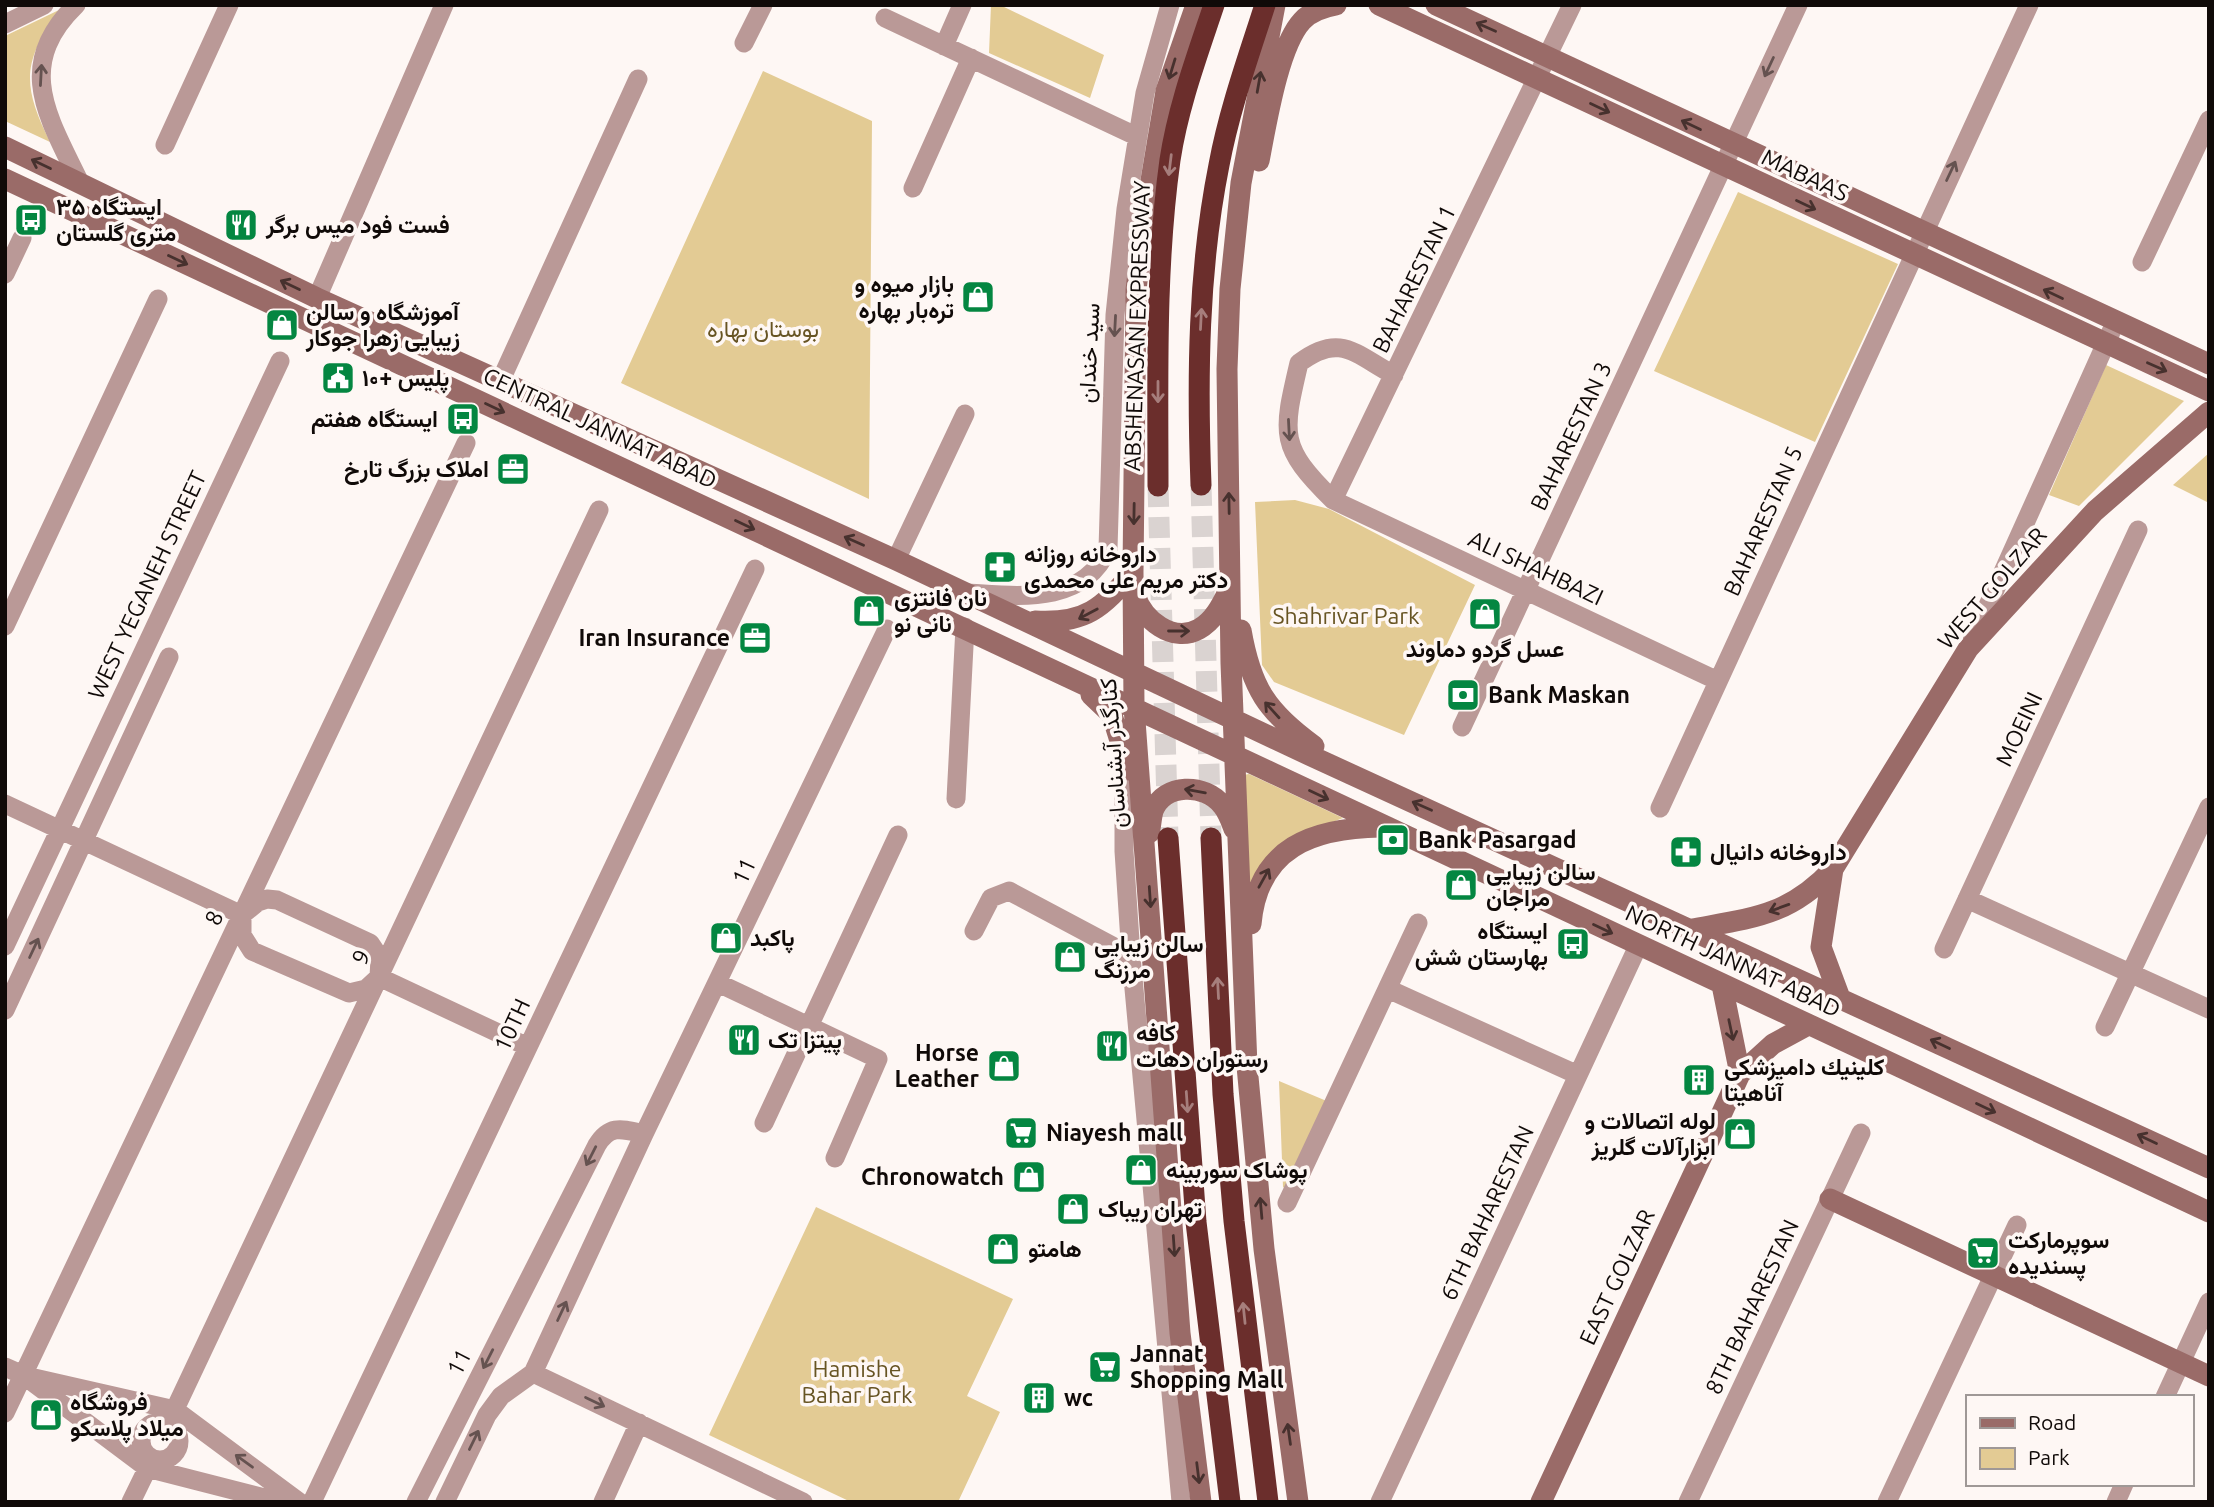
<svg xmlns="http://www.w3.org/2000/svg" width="2214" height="1507" viewBox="0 0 2214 1507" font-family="Ubuntu,Vazirmatn,sans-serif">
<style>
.green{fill:#e3cb94}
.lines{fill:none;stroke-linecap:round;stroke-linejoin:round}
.highway-tunnel{stroke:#dad3d1;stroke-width:21;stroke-dasharray:21 10;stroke-linecap:butt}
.street{stroke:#ba9997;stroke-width:19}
.secondary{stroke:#9a6b68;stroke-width:21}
.highway{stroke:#6b2e2c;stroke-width:21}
.oneway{stroke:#47312e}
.oneway2{stroke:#655250}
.oneway3{stroke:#a67e7c}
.labels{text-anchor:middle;stroke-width:7;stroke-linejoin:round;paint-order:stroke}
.street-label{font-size:23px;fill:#100a08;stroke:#fef7f4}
.poi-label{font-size:23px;font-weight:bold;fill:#100a08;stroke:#fef7f4;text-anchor:start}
.park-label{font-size:23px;fill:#675423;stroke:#fef7f4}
</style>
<rect width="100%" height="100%" fill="#fef7f4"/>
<!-- green -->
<path class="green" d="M991,5H1000L1104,55L1090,98L989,53Z
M59,10C22,63 22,85 50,142L5,121V36Z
M763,71L872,121L869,499L621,383Z
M1738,192L1898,264L1815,442L1654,371Z
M2106,365L2184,401L2079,506L2049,495Z
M2209,453V503L2173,485Z
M1295,500L1329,509L1475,585L1404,735L1274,682L1262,665L1255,502Z
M1249,774L1343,818L1299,835L1249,899L1243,775Z
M1279,1081L1329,1102L1289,1191L1283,1187Z
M816,1207L1013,1299L967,1396L1000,1412L958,1502H851L709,1435Z"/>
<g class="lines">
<!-- highway-tunnel -->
<path class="highway-tunnel" d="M1201,485L1211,838
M1158,486L1168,838"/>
<!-- street -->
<path class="street" d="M76,5C13,66 49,118 80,183
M885,18L1138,137
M5,24L44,5
M744,43L763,5
M944,46L962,5
M165,145L229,5
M913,188L971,58
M2142,262L2209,120
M5,274L22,238
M317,298L444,5
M1394,375C1355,354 1340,332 1299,363C1282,435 1279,447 1333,500L1718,681
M500,382L638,79
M1333,500L1572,5
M896,560L965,414
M968,593C1019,596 1083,605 1108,549L1115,315L1126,209L1145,93L1170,5
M5,626L158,299
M1972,641L2115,323
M1462,727L1798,5
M1124,754V851L1131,956L1181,1502
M956,799L965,627
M5,804L242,915
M1660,808L2029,5
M267,899L277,900L370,943L380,958L379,977L366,989L349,993L252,951L242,935V915L258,902Z
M1967,899L2209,1009
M974,931L991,898L1009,891L1131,956
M5,946L280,361
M1944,949L2138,530
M379,977L528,1047
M718,983L878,1059L835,1158
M1388,989L1578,1075
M5,1010L169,657
M2105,1027L2209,807
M764,1123L898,835
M1287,1203L1418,923
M5,1367L23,1375L147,1468L280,1502
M533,1373L803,1502
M30,1377L175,1410L299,1502
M2165,1397L2209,1302
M5,1413L466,443
M141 1441a19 19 0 1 1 38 0a19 19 0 1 1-38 0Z
M168,1424L599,510
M131,1502L152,1459
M312,1502L755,569
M416,1502L597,1145C610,1124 622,1129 644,1134
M445,1502L487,1415L501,1396L533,1373L644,1134L887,629
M603,1502L639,1423
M1380,1502L1638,946
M1688,1502L1861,1133
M1887,1502L2017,1225
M2116,1502L2124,1484"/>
<!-- secondary -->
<path class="secondary" d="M1196,5L1166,91L1144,222L1136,290L1133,572L1134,707L1180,1333L1201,1502
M1275,5L1241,183L1230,289L1227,369L1231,663L1247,1066L1264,1249L1298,1502
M1379,5L2209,391
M1436,5L2209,364
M5,147L317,298L896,560L1309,755L2209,1168
M1259,161C1266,126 1278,47 1302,21C1310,12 1325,7 1336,5
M5,179L2209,1212
M1135,595C1143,619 1172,644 1199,629C1214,621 1222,604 1229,590
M1035,621C1086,624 1102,608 1133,572
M1241,630C1251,688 1267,712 1314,746
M1091,695L1112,715L1129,770
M1149,833C1151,826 1151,818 1153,811C1164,783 1205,783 1222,805C1228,812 1231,821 1234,829
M1833,869L1821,947L1840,998
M1251,924C1258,847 1313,828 1381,827
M1692,929C1753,918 1789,916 1833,869L1968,649L2095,511L2209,412
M1722,985L1740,1074
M1830,1199L2209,1376
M1541,1502L1740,1074L1773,1044L1808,1025"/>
<!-- highway -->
<path class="highway" d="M1201,485C1197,378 1198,270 1219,165C1229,111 1248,58 1265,5
M1158,486C1158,377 1155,268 1170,160C1178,107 1197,56 1214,5
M1168,838L1196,1222L1230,1502
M1211,838L1223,1094L1234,1221L1268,1502"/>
</g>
<!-- one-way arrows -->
<defs><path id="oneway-shaft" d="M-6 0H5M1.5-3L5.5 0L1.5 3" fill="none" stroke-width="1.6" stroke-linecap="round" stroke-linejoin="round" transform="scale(1.75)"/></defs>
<g class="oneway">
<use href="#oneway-shaft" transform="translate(1486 27) rotate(-156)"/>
<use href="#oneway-shaft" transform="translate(1172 69) rotate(107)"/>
<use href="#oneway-shaft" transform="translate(1259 82) rotate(-80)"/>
<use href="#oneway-shaft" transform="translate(1600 108) rotate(25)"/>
<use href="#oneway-shaft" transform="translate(1691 125) rotate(-154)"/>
<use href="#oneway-shaft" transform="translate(41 164) rotate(-154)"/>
<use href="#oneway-shaft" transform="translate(1806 205) rotate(25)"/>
<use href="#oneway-shaft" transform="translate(178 260) rotate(25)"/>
<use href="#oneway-shaft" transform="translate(290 285) rotate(-154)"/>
<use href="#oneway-shaft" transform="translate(2053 294) rotate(-155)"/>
<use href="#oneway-shaft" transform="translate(2157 367) rotate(24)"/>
<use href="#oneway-shaft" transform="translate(495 408) rotate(25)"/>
<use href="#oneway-shaft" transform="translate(1229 503) rotate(-91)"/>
<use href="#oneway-shaft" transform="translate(1134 514) rotate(91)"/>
<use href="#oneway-shaft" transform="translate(745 525) rotate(25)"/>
<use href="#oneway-shaft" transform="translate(854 541) rotate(-156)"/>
<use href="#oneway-shaft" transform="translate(1088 614) rotate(152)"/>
<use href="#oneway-shaft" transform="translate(1179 631)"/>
<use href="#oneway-shaft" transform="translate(1272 710) rotate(-132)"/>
<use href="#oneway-shaft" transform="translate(1195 791) rotate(-170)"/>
<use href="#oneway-shaft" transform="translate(1319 795) rotate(25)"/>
<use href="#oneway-shaft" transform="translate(1422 806) rotate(-156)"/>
<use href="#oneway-shaft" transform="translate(1264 878) rotate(-61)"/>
<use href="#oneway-shaft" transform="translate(1150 897) rotate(86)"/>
<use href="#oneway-shaft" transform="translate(1779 908) rotate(160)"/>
<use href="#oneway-shaft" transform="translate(1603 929) rotate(25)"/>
<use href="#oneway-shaft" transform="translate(1731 1030) rotate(78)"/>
<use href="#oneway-shaft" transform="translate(1940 1044) rotate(-155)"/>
<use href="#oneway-shaft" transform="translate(1986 1108) rotate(25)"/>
<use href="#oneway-shaft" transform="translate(2147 1139) rotate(-155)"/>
<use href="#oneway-shaft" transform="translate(1261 1208) rotate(-95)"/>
<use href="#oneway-shaft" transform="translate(1174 1246) rotate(86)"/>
<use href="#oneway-shaft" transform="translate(1289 1434) rotate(-98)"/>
<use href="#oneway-shaft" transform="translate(1198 1473) rotate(83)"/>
</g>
<g class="oneway2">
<use href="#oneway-shaft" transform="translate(1769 67) rotate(115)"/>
<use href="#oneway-shaft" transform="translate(41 75) rotate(-87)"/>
<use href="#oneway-shaft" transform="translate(1951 171) rotate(-65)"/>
<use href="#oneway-shaft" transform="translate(1115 326) rotate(93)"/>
<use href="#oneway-shaft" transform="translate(1289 430) rotate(87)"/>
<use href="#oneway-shaft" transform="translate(34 948) rotate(-65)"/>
<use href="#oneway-shaft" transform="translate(591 1156) rotate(117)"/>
<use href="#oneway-shaft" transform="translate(562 1311) rotate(-65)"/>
<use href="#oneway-shaft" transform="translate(488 1359) rotate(117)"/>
<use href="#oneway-shaft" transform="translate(595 1402) rotate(26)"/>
<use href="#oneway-shaft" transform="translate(474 1440) rotate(-64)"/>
<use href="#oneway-shaft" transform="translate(244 1461) rotate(-144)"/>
</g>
<g class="oneway3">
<use href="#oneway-shaft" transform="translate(1170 165) rotate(97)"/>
<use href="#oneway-shaft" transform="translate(1201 319) rotate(-87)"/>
<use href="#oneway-shaft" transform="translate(1158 392) rotate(90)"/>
<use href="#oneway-shaft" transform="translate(1218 988) rotate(-93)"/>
<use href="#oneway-shaft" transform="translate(1187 1102) rotate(86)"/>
<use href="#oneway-shaft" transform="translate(1244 1313) rotate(-96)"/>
</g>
<!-- icons -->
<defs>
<symbol id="bus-square" viewBox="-11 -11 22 22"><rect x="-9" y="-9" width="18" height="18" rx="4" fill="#048641" stroke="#fef7f4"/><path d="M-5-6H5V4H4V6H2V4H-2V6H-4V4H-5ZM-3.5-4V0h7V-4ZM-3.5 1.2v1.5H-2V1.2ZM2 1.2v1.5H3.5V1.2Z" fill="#fff"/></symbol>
<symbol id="restaurant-square" viewBox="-11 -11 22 22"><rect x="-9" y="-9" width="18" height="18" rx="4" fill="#048641" stroke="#fef7f4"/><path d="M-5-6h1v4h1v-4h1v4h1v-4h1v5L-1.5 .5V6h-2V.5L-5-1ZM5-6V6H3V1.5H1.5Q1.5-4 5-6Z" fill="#fff"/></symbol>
<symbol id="shop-square" viewBox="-11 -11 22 22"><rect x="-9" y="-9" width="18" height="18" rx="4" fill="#048641" stroke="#fef7f4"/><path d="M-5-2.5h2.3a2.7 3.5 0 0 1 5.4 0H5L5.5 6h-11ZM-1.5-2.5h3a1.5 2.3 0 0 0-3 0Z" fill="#fff"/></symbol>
<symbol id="civic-square" viewBox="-11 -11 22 22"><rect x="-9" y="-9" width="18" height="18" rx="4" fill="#048641" stroke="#fef7f4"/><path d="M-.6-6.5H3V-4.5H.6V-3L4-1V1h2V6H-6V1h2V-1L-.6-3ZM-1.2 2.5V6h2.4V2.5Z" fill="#fff"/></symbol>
<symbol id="office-square" viewBox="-11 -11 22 22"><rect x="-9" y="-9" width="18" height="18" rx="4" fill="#048641" stroke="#fef7f4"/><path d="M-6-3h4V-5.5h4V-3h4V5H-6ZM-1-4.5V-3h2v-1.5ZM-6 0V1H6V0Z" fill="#fff"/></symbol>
<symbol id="pharmacy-square" viewBox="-11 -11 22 22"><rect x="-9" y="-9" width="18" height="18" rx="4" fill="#048641" stroke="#fef7f4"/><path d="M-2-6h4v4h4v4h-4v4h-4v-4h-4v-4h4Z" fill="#fff"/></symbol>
<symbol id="bank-square" viewBox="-11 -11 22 22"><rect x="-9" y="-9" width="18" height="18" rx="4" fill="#048641" stroke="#fef7f4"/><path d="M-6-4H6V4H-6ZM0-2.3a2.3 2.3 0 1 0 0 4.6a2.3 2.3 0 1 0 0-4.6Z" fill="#fff"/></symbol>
<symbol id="building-square" viewBox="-11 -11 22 22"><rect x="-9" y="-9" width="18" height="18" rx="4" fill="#048641" stroke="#fef7f4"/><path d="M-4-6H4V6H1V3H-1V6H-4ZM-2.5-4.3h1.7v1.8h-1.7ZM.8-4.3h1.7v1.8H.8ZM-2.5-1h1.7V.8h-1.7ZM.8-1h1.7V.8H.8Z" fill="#fff"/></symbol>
<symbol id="supermarket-square" viewBox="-11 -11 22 22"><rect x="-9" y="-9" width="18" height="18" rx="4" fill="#048641" stroke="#fef7f4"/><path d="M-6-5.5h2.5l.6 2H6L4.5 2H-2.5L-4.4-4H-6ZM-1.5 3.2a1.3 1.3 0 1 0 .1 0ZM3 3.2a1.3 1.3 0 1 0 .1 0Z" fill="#fff"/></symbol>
</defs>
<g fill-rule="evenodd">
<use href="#bus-square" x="12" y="201" width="38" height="38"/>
<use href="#restaurant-square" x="222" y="206" width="38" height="38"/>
<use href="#shop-square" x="959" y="278" width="38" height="38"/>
<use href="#shop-square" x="263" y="306" width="38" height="38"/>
<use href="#civic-square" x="319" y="359" width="38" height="38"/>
<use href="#bus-square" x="444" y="400" width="38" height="38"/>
<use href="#office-square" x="494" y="450" width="38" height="38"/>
<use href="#pharmacy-square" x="981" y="548" width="38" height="38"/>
<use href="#shop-square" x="850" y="592" width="38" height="38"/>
<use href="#shop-square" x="1466" y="595" width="38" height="38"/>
<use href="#office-square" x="736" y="619" width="38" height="38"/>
<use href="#bank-square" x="1444" y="676" width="38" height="38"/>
<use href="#bank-square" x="1374" y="821" width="38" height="38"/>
<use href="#pharmacy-square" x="1667" y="833" width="38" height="38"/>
<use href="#shop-square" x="1442" y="866" width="38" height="38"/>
<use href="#shop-square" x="707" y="919" width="38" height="38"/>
<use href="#bus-square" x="1554" y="925" width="38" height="38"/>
<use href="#shop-square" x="1051" y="938" width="38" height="38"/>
<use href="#restaurant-square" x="725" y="1021" width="38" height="38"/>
<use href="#restaurant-square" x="1093" y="1027" width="38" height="38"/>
<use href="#shop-square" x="985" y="1047" width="38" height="38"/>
<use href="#building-square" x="1680" y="1061" width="38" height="38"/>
<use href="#supermarket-square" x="1002" y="1114" width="38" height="38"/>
<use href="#shop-square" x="1721" y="1115" width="38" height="38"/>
<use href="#shop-square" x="1122" y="1151" width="38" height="38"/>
<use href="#shop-square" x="1010" y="1158" width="38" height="38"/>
<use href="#shop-square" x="1054" y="1190" width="38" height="38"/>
<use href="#shop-square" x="984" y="1230" width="38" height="38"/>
<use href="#supermarket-square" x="1964" y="1234" width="38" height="38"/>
<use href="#supermarket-square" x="1086" y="1348" width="38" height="38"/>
<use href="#building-square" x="1020" y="1379" width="38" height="38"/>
<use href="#shop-square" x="27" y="1396" width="38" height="38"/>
</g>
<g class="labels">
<!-- street labels -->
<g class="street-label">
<text transform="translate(1805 175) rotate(25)" y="8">MABAAS</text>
<text transform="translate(1414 279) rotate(-64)" y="8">BAHARESTAN 1</text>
<text transform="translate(1137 326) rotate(-88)" y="8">ABSHENASAN EXPRESSWAY</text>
<text transform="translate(1089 353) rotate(-87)" y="8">سید خندان</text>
<text transform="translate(600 428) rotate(25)" y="8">CENTRAL JANNAT ABAD</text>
<text transform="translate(1571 436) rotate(-65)" y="8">BAHARESTAN 3</text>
<text transform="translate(1763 521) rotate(-66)" y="8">BAHARESTAN 5</text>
<text transform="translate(1536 568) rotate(25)" y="8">ALI SHAHBAZI</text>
<text transform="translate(147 585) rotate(-65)" y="8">WEST YEGANEH STREET</text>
<text transform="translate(1992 588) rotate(-49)" y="8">WEST GOLZAR</text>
<text transform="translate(2019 729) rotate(-65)" y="8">MOEINI</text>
<text transform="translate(1113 753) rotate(-94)" y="8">کنارگذر آبشناسان</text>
<text transform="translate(744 871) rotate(-65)" y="8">11</text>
<text transform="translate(214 918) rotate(-65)" y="8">8</text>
<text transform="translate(361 957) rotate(-65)" y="8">9</text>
<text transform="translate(1733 961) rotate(25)" y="8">NORTH JANNAT ABAD</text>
<text transform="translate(512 1025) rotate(-65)" y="8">10TH</text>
<text transform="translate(1487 1213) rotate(-65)" y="8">6TH BAHARESTAN</text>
<text transform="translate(1617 1277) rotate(-65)" y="8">EAST GOLZAR</text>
<text transform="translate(1752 1307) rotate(-65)" y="8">8TH BAHARESTAN</text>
<text transform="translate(459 1362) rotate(-63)" y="8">11</text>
</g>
<!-- poi labels -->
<g class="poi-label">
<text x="56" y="215">ایستگاه ۳۵<tspan x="56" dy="26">متری گلستان</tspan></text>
<text x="266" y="233">فست فود میس برگر</text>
<text x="954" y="292" text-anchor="end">بازار میوه و<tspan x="954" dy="26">تره‌بار بهاره</tspan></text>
<text x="306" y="320">آموزشگاه و سالن<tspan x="306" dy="26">زیبایی زهرا جوکار</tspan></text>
<text x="362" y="386">پلیس +۱۰</text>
<text x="438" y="427" text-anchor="end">ایستگاه هفتم</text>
<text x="489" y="477" text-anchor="end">املاک بزرگ تارخ</text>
<text x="1024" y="562">داروخانه روزانه<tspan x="1024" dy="26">دکتر مریم علی محمدی</tspan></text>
<text x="894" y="606">نان فانتزی<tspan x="894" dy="26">نانی نو</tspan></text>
<text x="730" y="646" text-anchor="end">Iran Insurance</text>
<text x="1485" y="657" text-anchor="middle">عسل گردو دماوند</text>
<text x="1488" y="703">Bank Maskan</text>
<text x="1418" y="848">Bank Pasargad</text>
<text x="1710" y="860">داروخانه دانیال</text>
<text x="1486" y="880">سالن زیبایی<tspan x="1486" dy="26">مراجان</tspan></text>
<text x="1548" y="939" text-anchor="end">ایستگاه<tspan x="1548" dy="26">بهارستان شش</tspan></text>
<text x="750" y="946">پاکبد</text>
<text x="1094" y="952">سالن زیبایی<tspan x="1094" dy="26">مرزنگ</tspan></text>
<text x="1136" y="1041">کافه<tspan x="1136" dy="26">رستوران دهات</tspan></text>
<text x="768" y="1048">پیتزا تک</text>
<text x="979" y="1061" text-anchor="end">Horse<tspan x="979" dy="26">Leather</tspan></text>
<text x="1724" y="1075">كلينيك دامپزشكی<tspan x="1724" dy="26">آناهيتا</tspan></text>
<text x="1716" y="1129" text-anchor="end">لوله اتصالات و<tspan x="1716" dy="26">ابزارآلات گلریز</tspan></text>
<text x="1046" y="1141">Niayesh mall</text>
<text x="1166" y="1178">پوشاک سوربینه</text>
<text x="1004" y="1185" text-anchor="end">Chronowatch</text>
<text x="1098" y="1217">تهران ریباک</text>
<text x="2008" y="1248">سوپرمارکت<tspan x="2008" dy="26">پسندیده</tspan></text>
<text x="1028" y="1257">هامتو</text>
<text x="1130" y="1362">Jannat<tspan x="1130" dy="26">Shopping Mall</tspan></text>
<text x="1064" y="1406">wc</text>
<text x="70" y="1410">فروشگاه<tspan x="70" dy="26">میلاد پلاسکو</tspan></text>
</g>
<!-- park labels -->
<g class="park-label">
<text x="763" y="337">بوستان بهاره</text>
<text x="1346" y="624">Shahrivar Park</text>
<text x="857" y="1377">Hamishe<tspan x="857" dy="26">Bahar Park</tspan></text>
</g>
</g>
<!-- border -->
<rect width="2214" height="1507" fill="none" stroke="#100a08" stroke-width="14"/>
<!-- legend -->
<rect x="1966" y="1395" width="228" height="91" fill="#fef7f4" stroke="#9f9896" stroke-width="2"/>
<rect x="1980" y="1418" width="35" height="10" fill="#9a6b68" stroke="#9f9896" stroke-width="2"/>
<text x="2028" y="1430" font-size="21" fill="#100a08">Road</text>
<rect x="1980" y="1448" width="35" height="21" fill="#e3cb94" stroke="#9f9896" stroke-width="2"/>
<text x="2028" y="1465" font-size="21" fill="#100a08">Park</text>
</svg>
